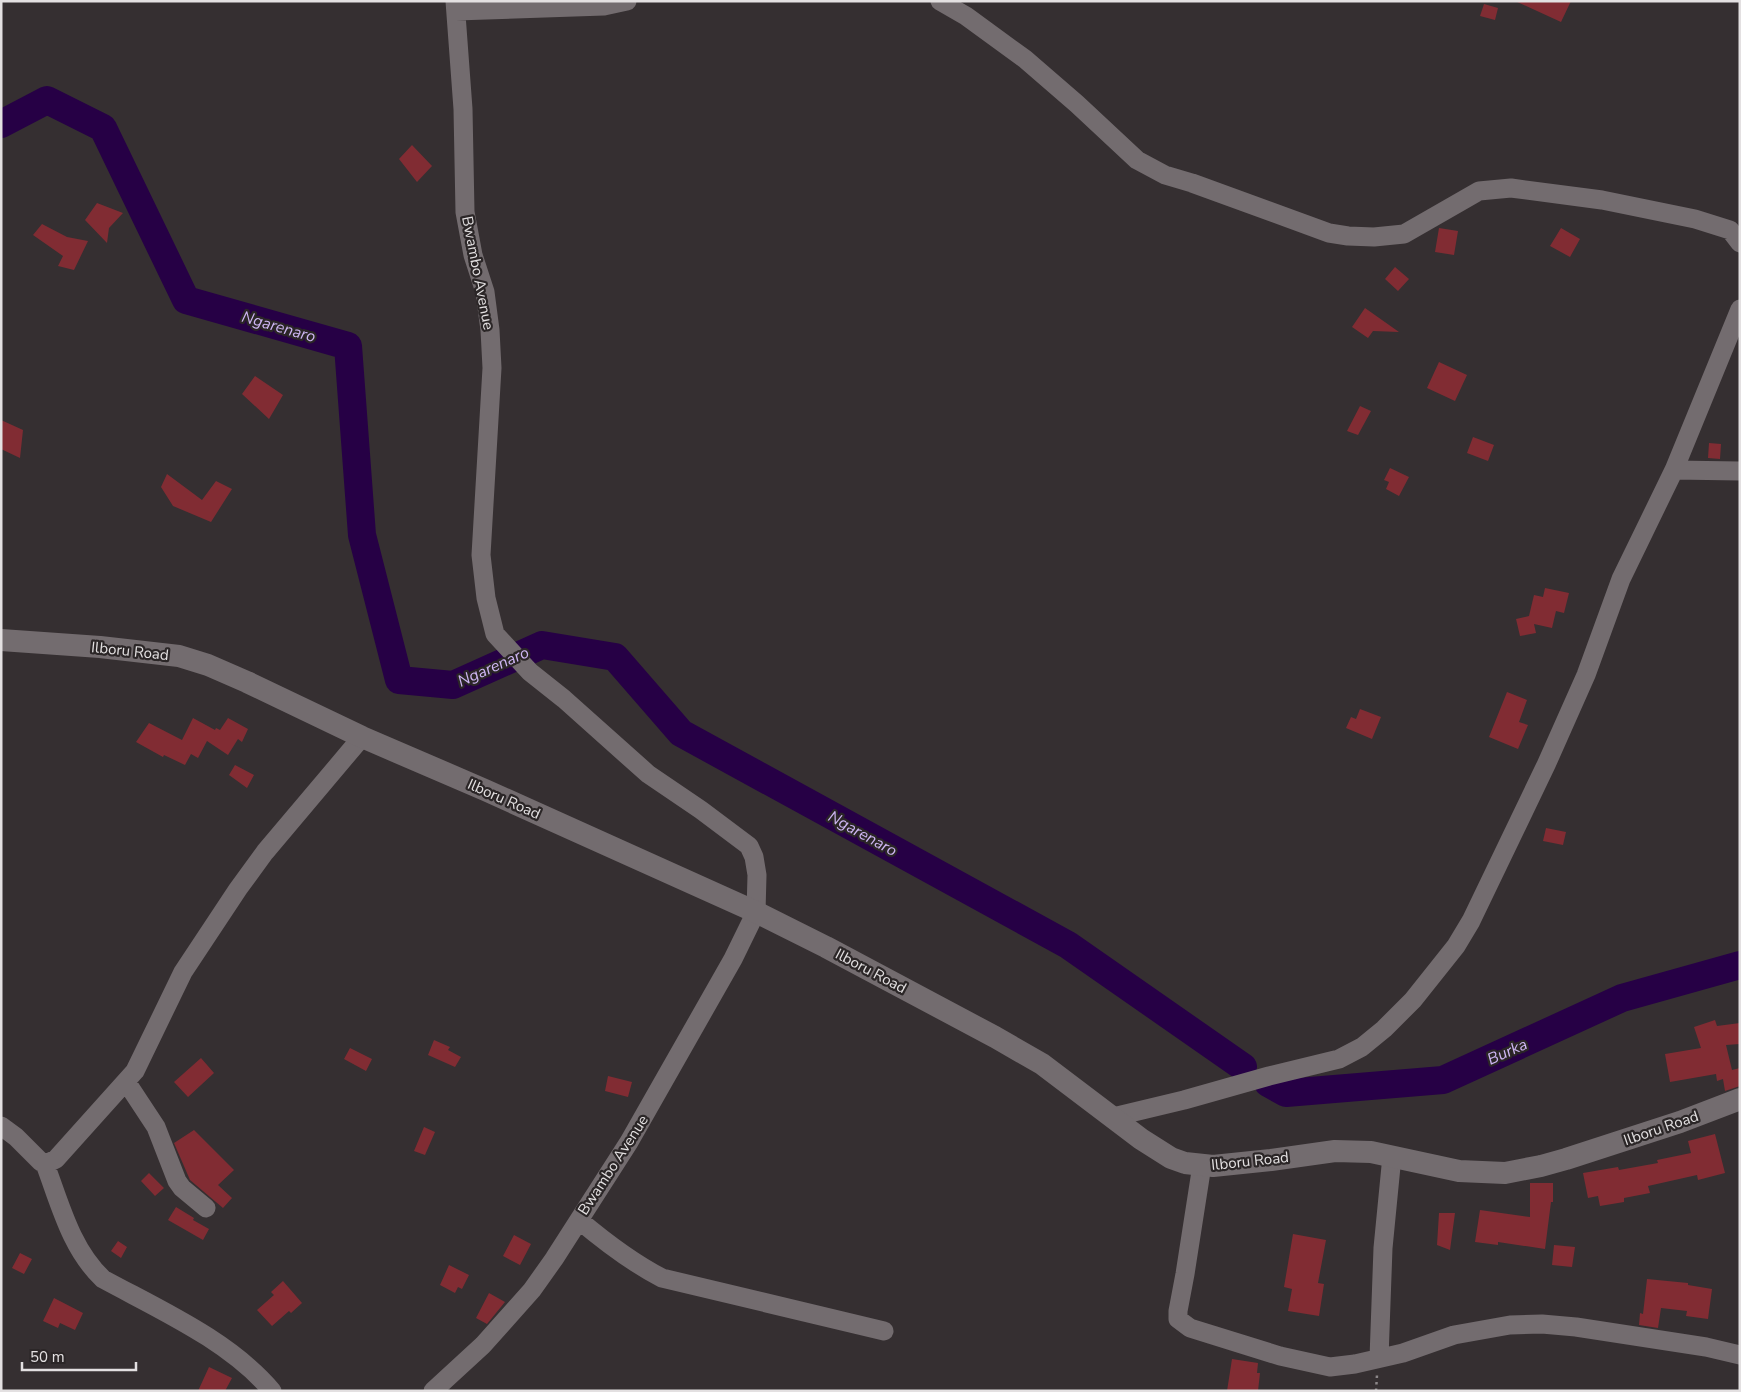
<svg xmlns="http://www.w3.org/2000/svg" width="1741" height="1392" viewBox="0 0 1741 1392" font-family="'Nunito Sans',sans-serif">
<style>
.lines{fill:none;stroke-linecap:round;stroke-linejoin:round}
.river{stroke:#260045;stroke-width:28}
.building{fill:#812c33}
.path{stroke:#8c8789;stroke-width:2.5;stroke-dasharray:2.5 4;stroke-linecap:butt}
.minor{stroke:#736c6f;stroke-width:19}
.tertiary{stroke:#736c6f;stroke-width:22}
.labels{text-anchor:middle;stroke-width:4.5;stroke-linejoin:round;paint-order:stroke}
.street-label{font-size:15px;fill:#e3e0e1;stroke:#2b2627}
.water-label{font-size:16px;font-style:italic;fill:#ceb6f3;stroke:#2b2627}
</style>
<rect width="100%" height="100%" fill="#352f31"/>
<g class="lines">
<!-- river -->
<path class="river" d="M1,124L47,100L103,128L186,300L348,346L362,535L399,680L453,685L542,645L615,657L681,733L1068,945L1243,1067
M1268,1083L1286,1093L1443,1080L1622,998L1740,965"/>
</g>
<!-- building -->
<path class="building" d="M1515,1H1571L1561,22Z
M1484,4L1498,8L1495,20L1480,16Z
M412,145L432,166L417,182L399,159Z
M97,203L123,213L109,228L107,243L85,220Z
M42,224L67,237L88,241L74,270L58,266L63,256L33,235Z
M1439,228L1458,231L1454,255L1435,252Z
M1561,228L1580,239L1570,257L1550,246Z
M1395,267L1409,279L1398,291L1385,279Z
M1365,308L1399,332L1373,331L1368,338L1352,327Z
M1439,362L1467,375L1455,401L1427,388Z
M255,376L283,395L269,419L242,394Z
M1360,406L1371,411L1358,435L1347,431Z
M1,420L23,430L20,458L1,449Z
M1473,437L1494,445L1488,461L1467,453Z
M1709,443L1721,444L1720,459L1708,458Z
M1390,468L1409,477L1399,496L1386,489L1389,482L1384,480Z
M167,474L202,500L216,481L232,489L211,522L173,506L161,487Z
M1545,588L1569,593L1564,613L1556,611L1552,628L1534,624L1536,633L1520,636L1516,619L1529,616L1534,595L1543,597Z
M1507,692L1527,700L1519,722L1528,725L1518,749L1489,737Z
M1360,709L1381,717L1372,739L1346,728L1351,717L1356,719Z
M193,718L215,730L216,728L220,730L228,718L248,729L242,742L238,739L228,755L207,741L198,758L191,754L185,765L164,755L163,757L136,742L149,723L182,740Z
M235,765L254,775L247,788L229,775Z
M1546,828L1566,832L1563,845L1543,841Z
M1715,1020L1717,1026L1740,1023V1044L1726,1045L1732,1070L1740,1068V1086L1725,1091L1723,1079L1717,1081L1716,1074L1670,1082L1665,1054L1701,1048L1694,1027Z
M434,1040L450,1047L448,1050L461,1057L455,1067L428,1055Z
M350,1048L372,1059L366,1071L344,1059Z
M201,1058L214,1073L188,1097L174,1082Z
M608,1076L632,1082L628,1097L605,1091Z
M424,1127L435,1132L425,1155L414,1151Z
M194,1130L234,1170L218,1185L232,1198L223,1208L190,1180L174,1143Z
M1715,1134L1725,1173L1698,1180L1697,1175L1648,1186L1650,1193L1624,1198V1202L1600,1206L1598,1196L1588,1198L1583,1173L1618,1167L1619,1170L1658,1163L1657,1160L1691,1153L1688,1141Z
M149,1173L164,1188L155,1196L141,1181Z
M1530,1183H1553V1202H1551L1545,1249L1498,1242V1245L1475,1242L1480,1210L1530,1217Z
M176,1207L194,1218L193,1220L209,1229L203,1240L168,1220Z
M1439,1213H1455L1450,1250L1437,1245Z
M1293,1234L1326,1240L1318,1283L1324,1284L1319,1316L1288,1311L1292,1289L1284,1287Z
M514,1235L531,1244L520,1265L503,1256Z
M118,1241L127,1247L121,1258L111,1251Z
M1554,1245L1575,1247L1572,1267L1552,1265Z
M20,1253L32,1259L24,1274L12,1268Z
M449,1265L469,1275L462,1289L458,1287L455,1293L440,1285Z
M1647,1279L1688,1283V1285L1712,1289L1708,1319L1686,1316L1687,1311L1661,1308L1658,1328L1639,1325L1640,1313L1643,1314Z
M283,1281L302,1303L291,1313L289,1311L272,1326L257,1310L274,1295L271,1292Z
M489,1293L505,1302L487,1324L476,1318Z
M54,1298L83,1313L75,1330L60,1323L58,1328L43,1321Z
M1232,1359L1258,1363L1257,1373H1260L1258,1391H1227Z
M209,1367L232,1378L225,1391H198Z"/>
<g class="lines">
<!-- path -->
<path class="path" d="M1376,1391L1377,1375"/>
<!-- minor -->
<path class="minor" d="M940,1L966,16L1025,59L1077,104L1137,160L1165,175L1192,183L1329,233L1348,236L1374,237L1404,234L1479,191L1511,188L1602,200L1695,219L1730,230L1740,243
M456,11L604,6L627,1
M1674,470L1740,471
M127,1083L156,1127L177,1181L182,1188L206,1208
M1113,1117L1184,1100L1269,1076L1339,1059L1362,1047L1384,1029L1413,1000L1456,946L1471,921L1546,765L1586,675L1621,579L1674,470L1740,309
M1,1126L16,1137L41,1162L48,1163L56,1159L135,1071L183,972L238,889L265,852L362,737
M45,1164C60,1204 71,1249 103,1279C160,1310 230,1341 272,1391
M1202,1165L1185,1274L1178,1311V1319L1190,1328L1280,1356L1330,1367L1355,1364L1403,1353L1454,1335L1510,1325L1542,1324L1576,1327L1706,1347L1740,1355
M579,1220C605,1242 631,1262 662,1278L884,1331
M1379,1358L1383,1248L1392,1156
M433,1391L483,1345L532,1290L554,1259L629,1142L733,959L756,912L757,875L754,857L749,846L701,810L648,774L564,699L530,672L495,634L486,598L481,555L492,368L490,330L485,292L473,255L465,212L463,109L455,1"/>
<!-- tertiary -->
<path class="tertiary" d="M1,640L100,647L179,656L208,665L247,682L362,737L485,790L756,912L826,947L995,1037L1042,1064L1141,1139L1171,1158L1185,1163L1213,1166L1271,1160L1335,1151L1371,1152L1459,1171L1505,1173L1541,1166L1566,1159L1680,1122L1740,1099"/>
</g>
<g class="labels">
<!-- street labels -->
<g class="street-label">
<text transform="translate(478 273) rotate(79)" y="5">Bwambo Avenue</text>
<text transform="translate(130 651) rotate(6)" y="5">Ilboru Road</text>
<text transform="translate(504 799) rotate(24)" y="5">Ilboru Road</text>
<text transform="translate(871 971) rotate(28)" y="5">Ilboru Road</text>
<text transform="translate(1661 1128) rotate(-19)" y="5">Ilboru Road</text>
<text transform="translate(1250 1161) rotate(-6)" y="5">Ilboru Road</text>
<text transform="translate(613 1165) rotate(-57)" y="5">Bwambo Avenue</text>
</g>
<!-- water labels -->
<g class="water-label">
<text transform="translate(279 326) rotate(16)" y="6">Ngarenaro</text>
<text transform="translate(493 666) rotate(-24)" y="6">Ngarenaro</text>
<text transform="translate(863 833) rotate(29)" y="6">Ngarenaro</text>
<text transform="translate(1507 1051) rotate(-24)" y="6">Burka</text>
</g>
</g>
<!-- border -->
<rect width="1741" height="1392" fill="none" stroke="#e3e0e1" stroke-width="5"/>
<!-- scale -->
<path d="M22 1362v8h114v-8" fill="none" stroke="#e3e0e1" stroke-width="2.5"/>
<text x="30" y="1362" font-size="15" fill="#e3e0e1" stroke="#2b2627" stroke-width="4" paint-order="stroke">50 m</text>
</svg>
